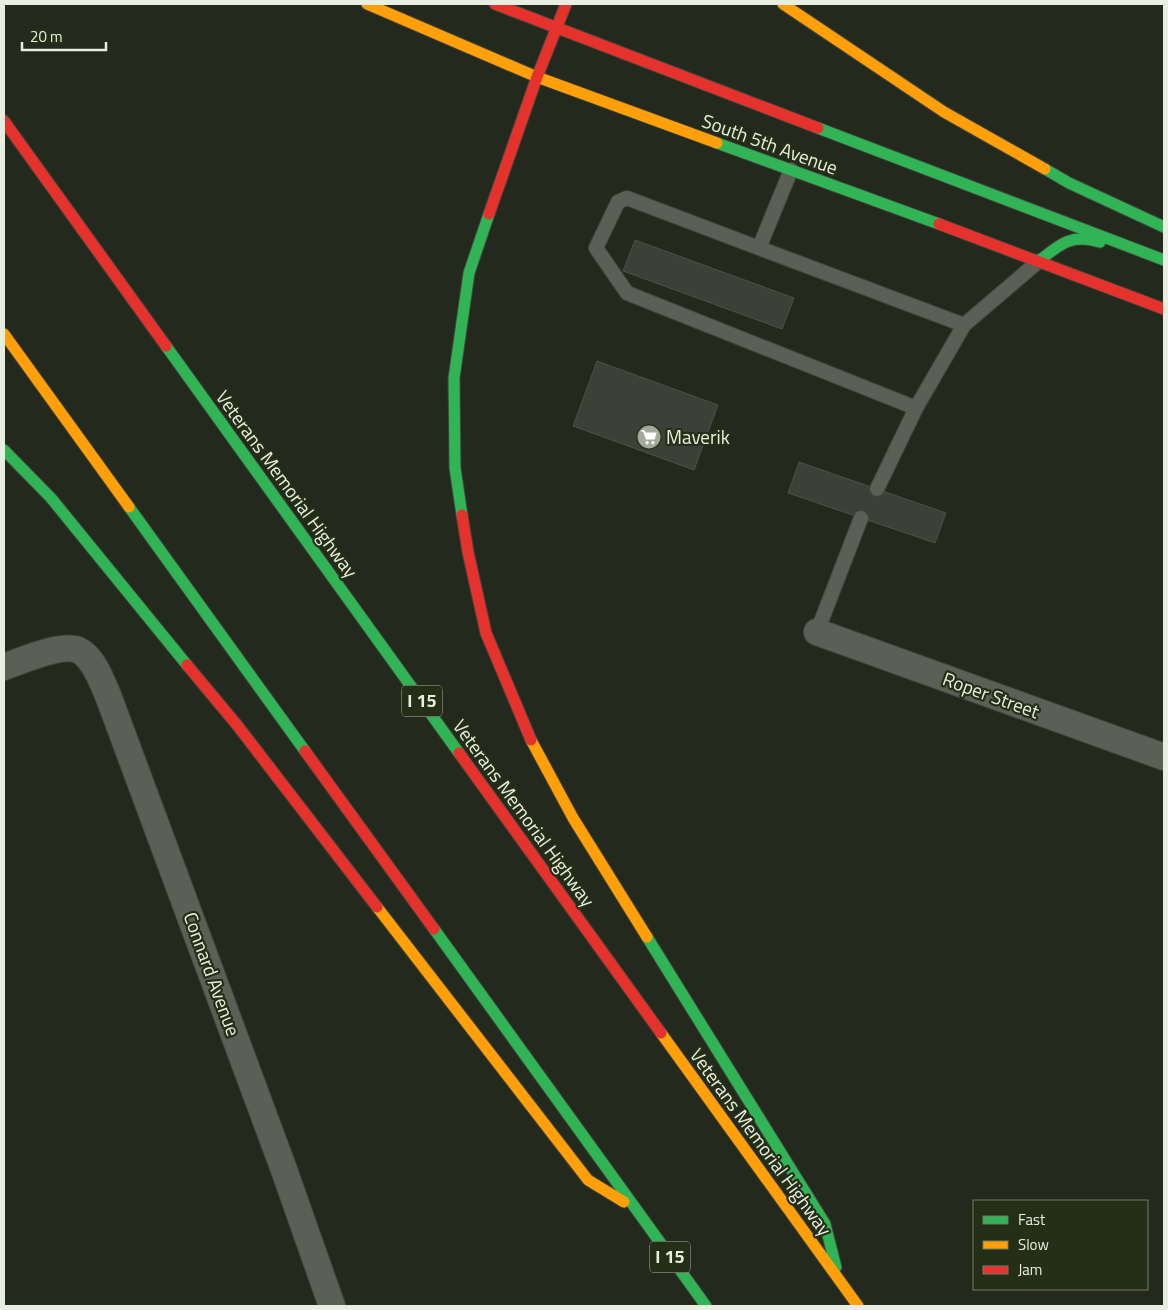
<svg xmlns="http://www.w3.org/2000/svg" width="1168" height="1310" viewBox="0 0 1168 1310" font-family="'Titillium Web',sans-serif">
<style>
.building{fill:#3c4137;stroke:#4c5146}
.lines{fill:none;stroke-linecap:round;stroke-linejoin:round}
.lane-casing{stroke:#41453b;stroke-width:16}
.street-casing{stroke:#41453b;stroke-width:28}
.fast-casing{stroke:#41453b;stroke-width:13}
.slow-casing{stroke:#41453b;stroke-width:13}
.jam-casing{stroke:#41453b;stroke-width:13}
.lane{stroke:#5b5f55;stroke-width:14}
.street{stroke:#5b5f55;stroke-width:26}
.fast{stroke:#30b455;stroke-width:11}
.slow{stroke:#ff9f0a;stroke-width:11}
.jam{stroke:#e5322d;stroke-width:11}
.labels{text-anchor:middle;stroke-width:4.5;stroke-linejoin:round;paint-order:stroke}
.shield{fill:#252f17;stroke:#aeb5a4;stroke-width:1}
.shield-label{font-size:18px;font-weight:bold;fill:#e8efe0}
.street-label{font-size:19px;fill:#e8efe0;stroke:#252f17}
.poi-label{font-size:19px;fill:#e8efe0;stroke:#252f17;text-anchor:start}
</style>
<rect width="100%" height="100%" fill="#24291d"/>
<!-- building -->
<path class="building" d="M635,240L794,298L782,329L623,271Z
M597,361L718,405L694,470L573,426Z
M799,462L946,513L935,543L788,493Z"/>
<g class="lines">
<defs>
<path id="lane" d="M791,170L759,248L627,198L618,202L596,248L627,293L916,408
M759,248L964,325
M877,489L916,408L964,325L1039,261
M817,632L861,518"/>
<path id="street" d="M817,632L1164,757
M4,667C20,661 62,643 78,650C94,657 103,684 109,698L283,1167L332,1306"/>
<path id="fast" d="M818,128L1164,260
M717,143L939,224
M1045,169L1069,183L1164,227
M1039,261C1060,244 1072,233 1100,242
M166,346L459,753
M4,450L51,498L187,665
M129,507L305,751
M462,515L455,468L454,378L469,273L489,214
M434,929L706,1306
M647,937L825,1224L836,1267"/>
<path id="slow" d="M367,4L537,77L717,143
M783,4L944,112L1045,169
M4,334L129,507
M531,740L573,818L647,937
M377,907L588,1180L624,1202
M661,1033L858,1306"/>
<path id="jam" d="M495,4L818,128
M4,121L166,346
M489,214L537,77L566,4
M939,224L1164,309
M462,515L468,552L486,633L531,740
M187,665L237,725L377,907
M305,751L434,929
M459,753L661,1033"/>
</defs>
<!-- lane casing -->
<use href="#lane" class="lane-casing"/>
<!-- street casing -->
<use href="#street" class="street-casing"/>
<!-- fast casing -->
<use href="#fast" class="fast-casing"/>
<!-- slow casing -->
<use href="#slow" class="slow-casing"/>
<!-- jam casing -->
<use href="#jam" class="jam-casing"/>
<!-- lane -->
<use href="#lane" class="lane"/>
<!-- street -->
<use href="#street" class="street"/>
<!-- fast -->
<use href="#fast" class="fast"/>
<!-- slow -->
<use href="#slow" class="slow"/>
<!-- jam -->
<use href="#jam" class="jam"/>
</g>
<!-- icons -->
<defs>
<symbol id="supermarket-disc" viewBox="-11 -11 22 22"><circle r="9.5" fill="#a3aa9c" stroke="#252f17"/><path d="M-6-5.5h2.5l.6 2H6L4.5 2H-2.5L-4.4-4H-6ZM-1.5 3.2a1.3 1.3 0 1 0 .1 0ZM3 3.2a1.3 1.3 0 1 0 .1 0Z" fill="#fff"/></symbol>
</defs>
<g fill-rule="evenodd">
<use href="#supermarket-disc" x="635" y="423" width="28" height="28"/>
</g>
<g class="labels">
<!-- shield labels -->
<g class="shield">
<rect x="402" y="685.5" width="40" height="31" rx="4"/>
<rect x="650" y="1241.5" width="40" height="31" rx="4"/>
</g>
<g class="shield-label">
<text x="422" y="707">I 15</text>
<text x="670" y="1263">I 15</text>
</g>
<!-- street labels -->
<g class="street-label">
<text transform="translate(770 144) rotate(20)" y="7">South 5th Avenue</text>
<text transform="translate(287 484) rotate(54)" y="7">Veterans Memorial Highway</text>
<text transform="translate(991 695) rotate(20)" y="7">Roper Street</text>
<text transform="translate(524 813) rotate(54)" y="7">Veterans Memorial Highway</text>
<text transform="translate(212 974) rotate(70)" y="7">Connard Avenue</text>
<text transform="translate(761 1142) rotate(54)" y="7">Veterans Memorial Highway</text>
</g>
<!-- poi labels -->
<g class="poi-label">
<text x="666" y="444">Maverik</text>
</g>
</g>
<!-- border -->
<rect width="1168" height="1310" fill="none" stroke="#e8efe0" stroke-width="10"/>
<!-- legend -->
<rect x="973" y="1200" width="175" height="90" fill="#252f17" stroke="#737c67"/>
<rect x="983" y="1216" width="25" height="8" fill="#30b455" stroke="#737c67"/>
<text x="1018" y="1225" font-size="15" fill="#e8efe0">Fast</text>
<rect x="983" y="1241" width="25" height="8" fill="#ff9f0a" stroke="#737c67"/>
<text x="1018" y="1250" font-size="15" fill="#e8efe0">Slow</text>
<rect x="983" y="1266" width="25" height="8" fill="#e5322d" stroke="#737c67"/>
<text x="1018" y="1275" font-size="15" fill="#e8efe0">Jam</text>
<!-- scale -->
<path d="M22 42v8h84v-8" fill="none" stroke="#e8efe0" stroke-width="2.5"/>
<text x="30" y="42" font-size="15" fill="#e8efe0" stroke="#252f17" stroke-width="4" paint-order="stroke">20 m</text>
</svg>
